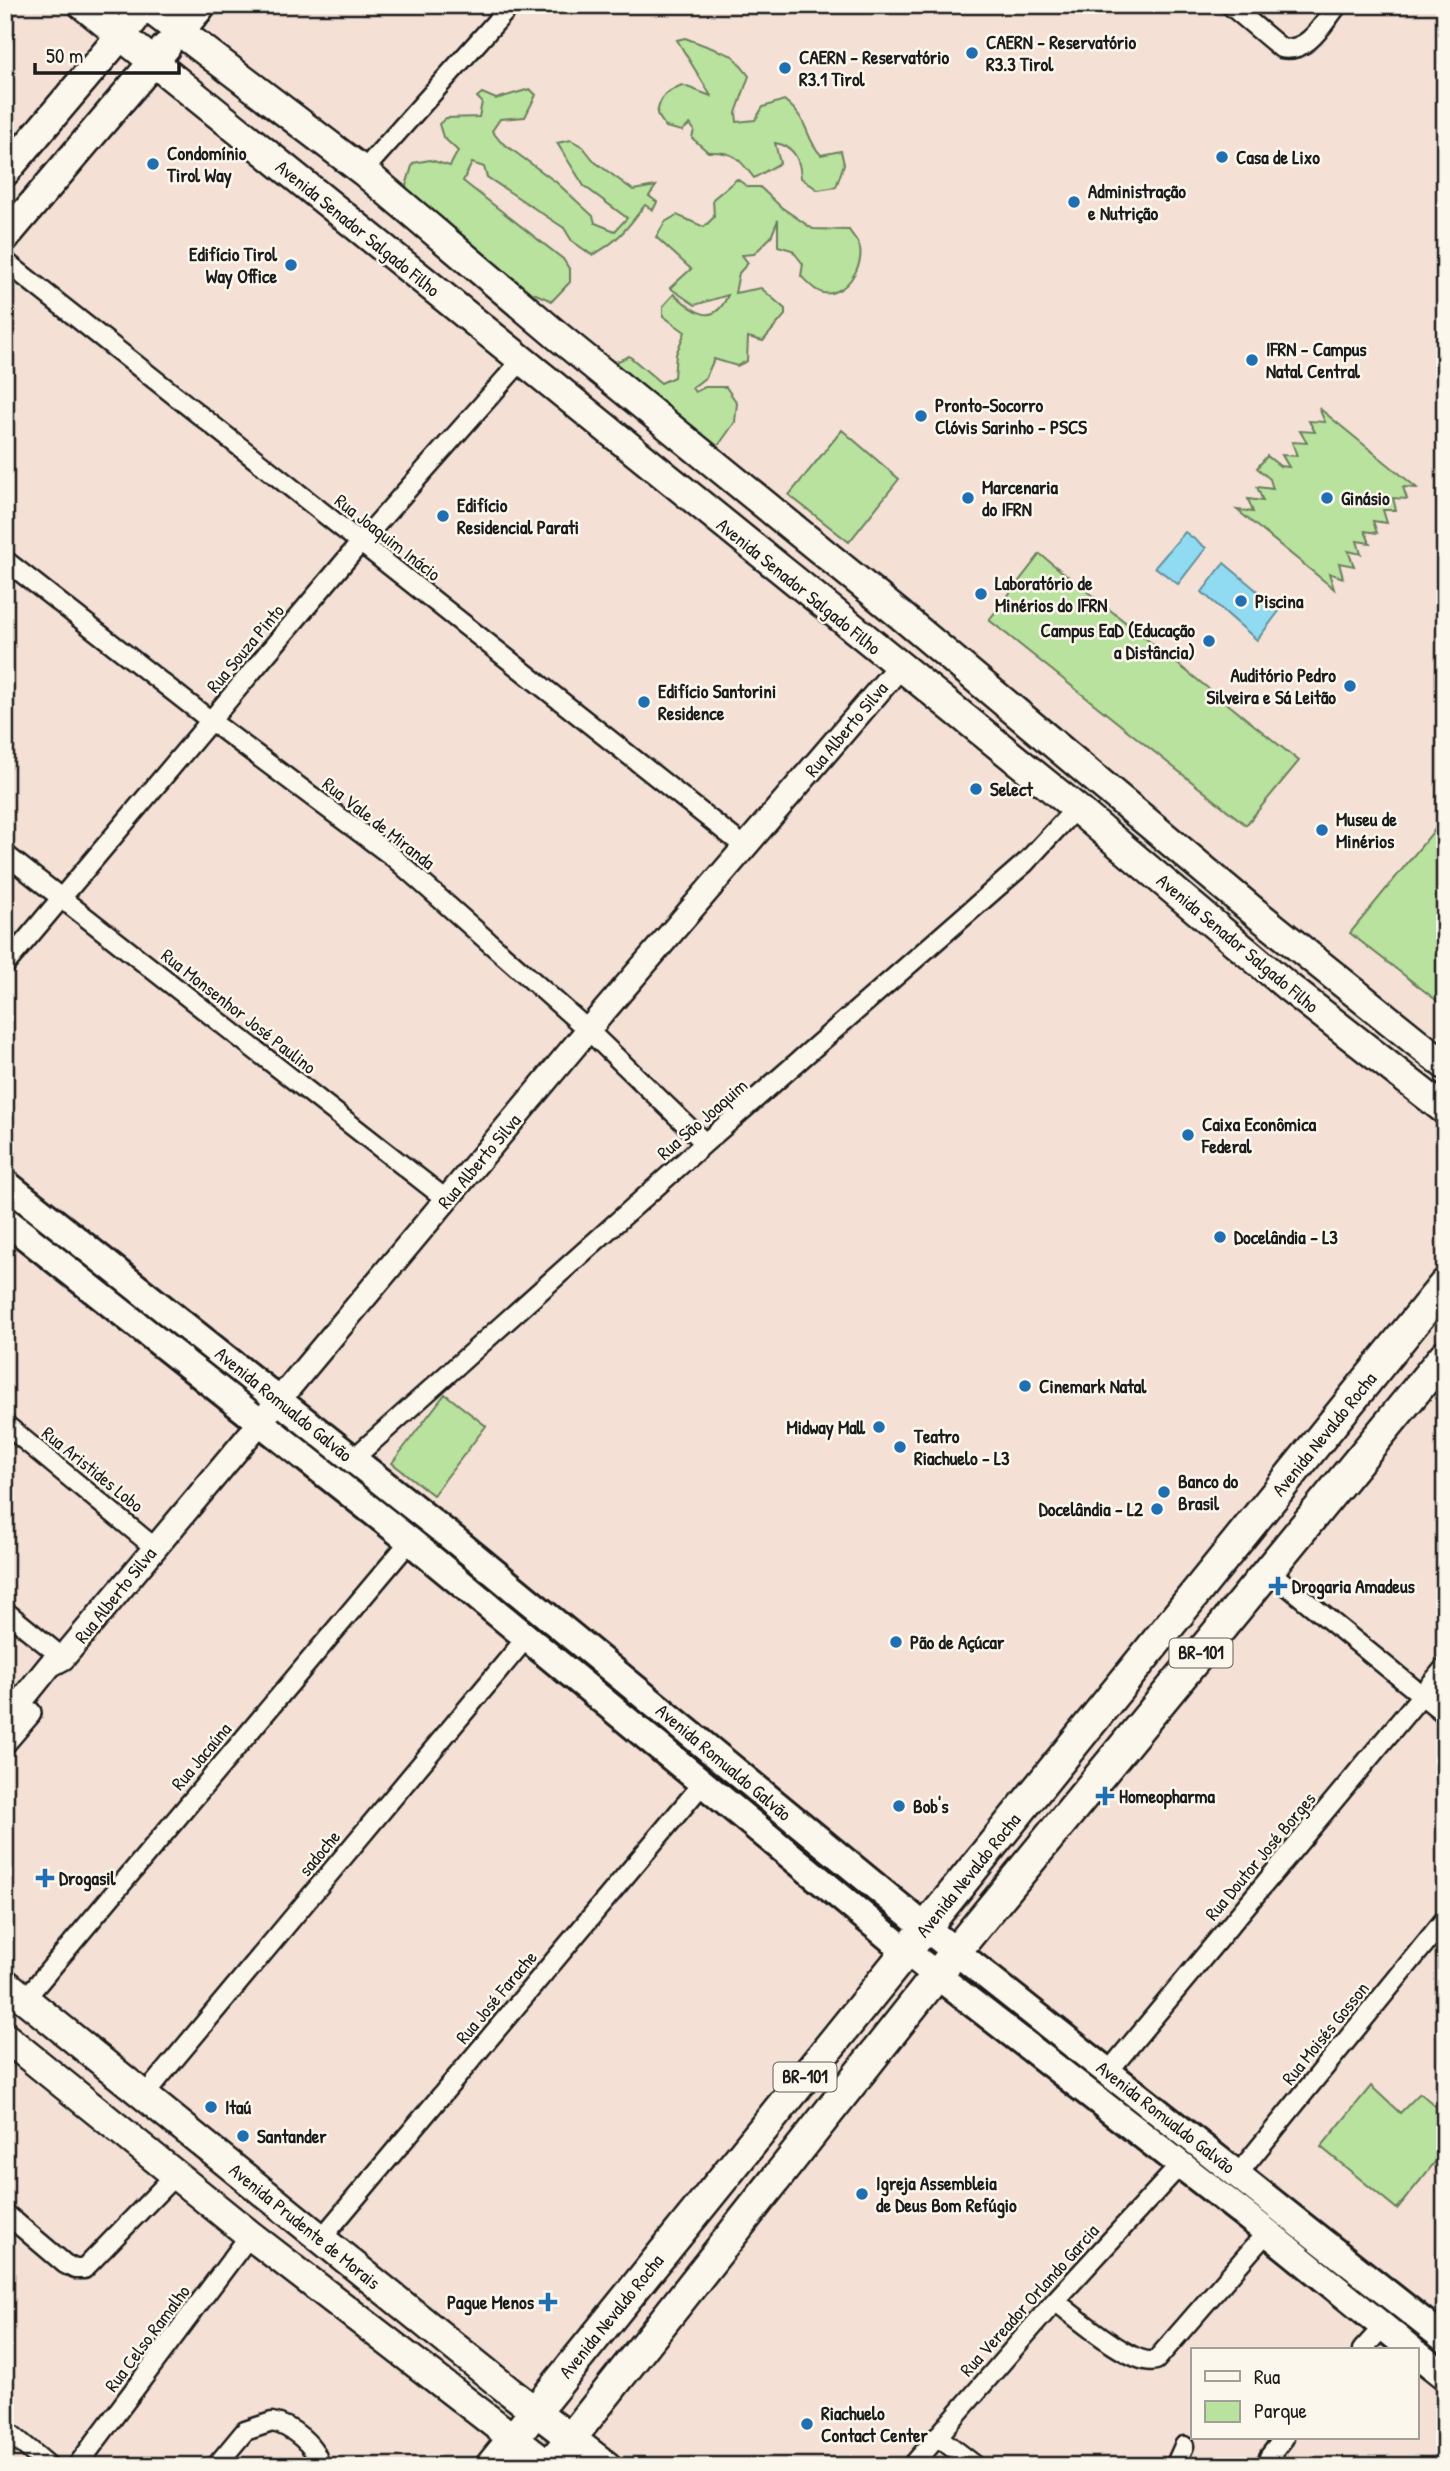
<svg xmlns="http://www.w3.org/2000/svg" width="1450" height="2471" viewBox="0 0 1450 2471" font-family="'Patrick Hand',sans-serif">
<style>
.green{fill:#b9e29e;stroke:#6a7f5d;stroke-width:2}
.water{fill:#90dbf1;stroke:#628f9c;stroke-width:2}
.lines{fill:none;stroke-linecap:round;stroke-linejoin:round}
.minor-casing{stroke:#1c1c1c;stroke-width:23}
.tertiary-casing{stroke:#1c1c1c;stroke-width:28}
.secondary-casing{stroke:#1c1c1c;stroke-width:32}
.primary-casing{stroke:#1c1c1c;stroke-width:33}
.trunk-casing{stroke:#1c1c1c;stroke-width:35}
.minor{stroke:#fbf7ec;stroke-width:18}
.tertiary{stroke:#fbf7ec;stroke-width:23}
.secondary{stroke:#fbf7ec;stroke-width:26}
.primary{stroke:#fbf7ec;stroke-width:28}
.trunk{stroke:#fbf7ec;stroke-width:30}
.poi-dot{fill:#1f6fb2;stroke:#fbf7ec;stroke-width:2.5}
.labels{text-anchor:middle;stroke-width:5;stroke-linejoin:round;paint-order:stroke}
.shield{fill:#fbf7ec;stroke:#5f5e5a;stroke-width:2}
.shield-label{font-size:18px;font-weight:bold;fill:#1c1c1c}
.poi-label{font-size:19px;font-weight:bold;fill:#1c1c1c;stroke:#fbf7ec;text-anchor:start}
.street-label{font-size:19px;fill:#1c1c1c;stroke:#fbf7ec}
</style>
<rect width="100%" height="100%" fill="#f5e0d6"/>
<filter id="ink" filterUnits="userSpaceOnUse"><feTurbulence type="fractalNoise" baseFrequency=".0143" numOctaves="2"/><feDisplacementMap in="SourceGraphic" scale="14" xChannelSelector="R" yChannelSelector="G"/><feConvolveMatrix kernelMatrix="1 2 1 2 8 2 1 2 1" color-interpolation-filters="sRGB"/></filter>
<g filter="url(#ink)">
<!-- green -->
<path class="green" d="M685,38L733,56L749,76L736,113L737,122L755,120L763,107L784,100C811,121 804,138 821,155L841,151L844,164L836,187L818,190L801,178C800,159 794,146 775,143L780,163L754,178C739,158 734,151 708,152L692,138L694,130L690,124L682,131L666,127L657,114C660,96 666,92 682,85L711,96L677,40Z
M530,89L536,95L525,117L500,119L492,131L500,141L556,182L593,216L595,223L615,231L627,218L584,186L557,143L571,140L583,147L595,162L633,190L656,186L649,196L657,202L653,210L645,205C629,226 616,244 592,255L572,241L564,228L487,177L484,167L472,163L463,181L563,259L570,270V282L552,301L519,287L460,241L461,232L417,208L406,186L413,163L430,160L450,166L458,151L443,137L439,124L446,118L479,117L482,102L477,97L482,93L496,99Z
M737,179L748,187H760L781,207L813,229L849,230C852,235 859,242 860,248C864,268 844,297 823,293C814,291 807,282 801,276L803,264L792,250L778,246V220L771,237L754,254L742,255L748,263L739,273L735,293L761,288L785,309V315L763,341L748,337L747,361L737,366L714,359L706,377L692,388L695,392L705,387H726L737,403L735,422L718,446H705L609,360L616,362L629,356L661,383L674,377L676,354L685,332L663,316V306L674,294C694,311 713,329 728,295L695,305L670,288L691,269L656,237L665,222L677,215L704,227L714,217L713,199Z
M1319,408L1417,488L1403,487L1407,499L1393,498L1396,510H1383L1387,523L1373,521L1377,533L1365,531L1370,543L1357,541L1361,554L1348,551L1354,566L1339,563L1343,578L1329,573L1334,589L1237,510L1253,512L1248,499L1263,501L1257,487L1273,489L1270,479L1257,468L1267,456L1280,466L1289,467L1282,455L1297,456L1292,442L1307,443L1300,431L1315,432L1309,421L1325,422Z
M842,430L899,479L849,542L789,495Z
M1040,554L1299,761L1246,825L989,620Z
M1445,817V1007L1350,933Z
M445,1394L486,1426L433,1495L392,1463Z
M1371,2086L1400,2113L1420,2093L1445,2114V2150L1397,2209L1321,2147Z"/>
<!-- water -->
<path class="water" d="M1185,532L1206,548L1178,584L1155,567Z
M1224,563L1280,610L1257,640L1202,592Z"/>
<g class="lines">
<defs>
<path id="minor" d="M1230,5L1281,48C1308,54 1323,23 1338,5
M363,171L511,5
M5,261L745,847
M5,560L211,721L393,857L588,1030L705,1143
M5,854L447,1200
M5,965L361,542L521,361
M5,1424L154,1547
M353,1459L705,1143L1025,863L1076,808
M1269,1571L1445,1714
M5,1611L63,1658
M25,1999L410,1541
M1108,2072L1445,1667
M143,2097L527,1637
M1238,2174L1445,1919
M5,2213L65,2264L75,2269H84L176,2174
M321,2239L704,1782
M1055,2301C1074,2315 1134,2368 1156,2360L1267,2232
M1362,2350L1383,2327
M5,2429L49,2466
M937,2436L976,2466
M1269,2457L1284,2438
M77,2466L250,2235
M216,2466L245,2431L272,2422C290,2425 318,2446 319,2466
M912,2466L1055,2301L1181,2164
M1175,2466L1184,2446"/>
<path id="tertiary" d="M5,1721L50,1665L63,1658L588,1030L899,667
M5,1741L29,1713"/>
<path id="secondary" d="M180,32L203,5
M5,1183L456,1541L926,1928L1445,2339
M5,1220L410,1541L907,1952L1267,2232L1412,2350
M1417,2354L1445,2376"/>
<path id="primary" d="M83,5L1076,808L1287,986L1445,1110
M145,5L363,171L559,337L899,614L1252,910L1445,1065
M5,172L133,21
M5,237L166,47
M5,1983L509,2391L607,2466
M5,2037L250,2235L549,2466"/>
<path id="trunk" d="M491,2466L1445,1284
M549,2466L956,1951L1445,1355"/>
</defs>
<!-- minor casing -->
<use href="#minor" class="minor-casing"/>
<!-- tertiary casing -->
<use href="#tertiary" class="tertiary-casing"/>
<!-- secondary casing -->
<use href="#secondary" class="secondary-casing"/>
<!-- primary casing -->
<use href="#primary" class="primary-casing"/>
<!-- trunk casing -->
<use href="#trunk" class="trunk-casing"/>
<!-- minor -->
<use href="#minor" class="minor"/>
<!-- tertiary -->
<use href="#tertiary" class="tertiary"/>
<!-- secondary -->
<use href="#secondary" class="secondary"/>
<!-- primary -->
<use href="#primary" class="primary"/>
<!-- trunk -->
<use href="#trunk" class="trunk"/>
</g>
</g>
<!-- markers -->
<g class="poi-dot">
<circle cx="972" cy="53" r="7"/>
<circle cx="785" cy="68" r="7"/>
<circle cx="1222" cy="157" r="7"/>
<circle cx="153" cy="164" r="7"/>
<circle cx="1074" cy="202" r="7"/>
<circle cx="291" cy="265" r="7"/>
<circle cx="1252" cy="360" r="7"/>
<circle cx="921" cy="416" r="7"/>
<circle cx="968" cy="498" r="7"/>
<circle cx="1327" cy="498" r="7"/>
<circle cx="443" cy="516" r="7"/>
<circle cx="981" cy="594" r="7"/>
<circle cx="1241" cy="601" r="7"/>
<circle cx="1209" cy="641" r="7"/>
<circle cx="1350" cy="686" r="7"/>
<circle cx="644" cy="702" r="7"/>
<circle cx="976" cy="789" r="7"/>
<circle cx="1322" cy="830" r="7"/>
<circle cx="1188" cy="1135" r="7"/>
<circle cx="1220" cy="1237" r="7"/>
<circle cx="1025" cy="1386" r="7"/>
<circle cx="879" cy="1427" r="7"/>
<circle cx="900" cy="1447" r="7"/>
<circle cx="1164" cy="1492" r="7"/>
<circle cx="1157" cy="1509" r="7"/>
<path d="M1274.5 1575.5h7v7h7v7h-7v7h-7v-7h-7v-7h7z"/>
<circle cx="896" cy="1642" r="7"/>
<path d="M1101.5 1785.5h7v7h7v7h-7v7h-7v-7h-7v-7h7z"/>
<circle cx="899" cy="1806" r="7"/>
<path d="M41.5 1867.5h7v7h7v7h-7v7h-7v-7h-7v-7h7z"/>
<circle cx="211" cy="2107" r="7"/>
<circle cx="243" cy="2136" r="7"/>
<circle cx="862" cy="2194" r="7"/>
<path d="M544.5 2291.5h7v7h7v7h-7v7h-7v-7h-7v-7h7z"/>
<circle cx="807" cy="2424" r="7"/>
</g>
<g class="labels">
<!-- shield labels -->
<g class="shield">
<rect x="1169.5" y="1638.5" width="63" height="29" rx="5"/>
<rect x="773.5" y="2062.5" width="63" height="29" rx="5"/>
</g>
<g class="shield-label">
<text x="1201" y="1659">BR-101</text>
<text x="805" y="2083">BR-101</text>
</g>
<!-- poi labels -->
<g class="poi-label">
<text x="986" y="49">CAERN - Reservatório<tspan x="986" dy="22">R3.3 Tirol</tspan></text>
<text x="799" y="64">CAERN - Reservatório<tspan x="799" dy="22">R3.1 Tirol</tspan></text>
<text x="167" y="160">Condomínio<tspan x="167" dy="22">Tirol Way</tspan></text>
<text x="1236" y="164">Casa de Lixo</text>
<text x="1088" y="198">Administração<tspan x="1088" dy="22">e Nutrição</tspan></text>
<text x="277" y="261" text-anchor="end">Edifício Tirol<tspan x="277" dy="22">Way Office</tspan></text>
<text x="1266" y="356">IFRN - Campus<tspan x="1266" dy="22">Natal Central</tspan></text>
<text x="935" y="412">Pronto-Socorro<tspan x="935" dy="22">Clóvis Sarinho - PSCS</tspan></text>
<text x="982" y="494">Marcenaria<tspan x="982" dy="22">do IFRN</tspan></text>
<text x="1341" y="505">Ginásio</text>
<text x="457" y="512">Edifício<tspan x="457" dy="22">Residencial Parati</tspan></text>
<text x="995" y="590">Laboratório de<tspan x="995" dy="22">Minérios do IFRN</tspan></text>
<text x="1255" y="608">Piscina</text>
<text x="1195" y="637" text-anchor="end">Campus EaD (Educação<tspan x="1195" dy="22">a Distância)</tspan></text>
<text x="1336" y="682" text-anchor="end">Auditório Pedro<tspan x="1336" dy="22">Silveira e Sá Leitão</tspan></text>
<text x="658" y="698">Edifício Santorini<tspan x="658" dy="22">Residence</tspan></text>
<text x="990" y="796">Select</text>
<text x="1336" y="826">Museu de<tspan x="1336" dy="22">Minérios</tspan></text>
<text x="1202" y="1131">Caixa Econômica<tspan x="1202" dy="22">Federal</tspan></text>
<text x="1234" y="1244">Docelândia - L3</text>
<text x="1039" y="1393">Cinemark Natal</text>
<text x="865" y="1434" text-anchor="end">Midway Mall</text>
<text x="914" y="1443">Teatro<tspan x="914" dy="22">Riachuelo - L3</tspan></text>
<text x="1178" y="1488">Banco do<tspan x="1178" dy="22">Brasil</tspan></text>
<text x="1143" y="1516" text-anchor="end">Docelândia - L2</text>
<text x="1292" y="1593">Drogaria Amadeus</text>
<text x="910" y="1649">Pão de Açúcar</text>
<text x="1119" y="1803">Homeopharma</text>
<text x="913" y="1813">Bob's</text>
<text x="59" y="1885">Drogasil</text>
<text x="225" y="2114">Itaú</text>
<text x="257" y="2143">Santander</text>
<text x="876" y="2190">Igreja Assembleia<tspan x="876" dy="22">de Deus Bom Refúgio</tspan></text>
<text x="534" y="2309" text-anchor="end">Pague Menos</text>
<text x="821" y="2420">Riachuelo<tspan x="821" dy="22">Contact Center</tspan></text>
</g>
<!-- street labels -->
<g class="street-label">
<text transform="translate(358 228) rotate(39)" y="7">Avenida Senador Salgado Filho</text>
<text transform="translate(388 537) rotate(38)" y="7">Rua Joaquim Inácio</text>
<text transform="translate(799 586) rotate(39)" y="7">Avenida Senador Salgado Filho</text>
<text transform="translate(245 648) rotate(-50)" y="7">Rua Souza Pinto</text>
<text transform="translate(846 729) rotate(-50)" y="7">Rua Alberto Silva</text>
<text transform="translate(379 823) rotate(38)" y="7">Rua Vale de Miranda</text>
<text transform="translate(1238 943) rotate(40)" y="7">Avenida Senador Salgado Filho</text>
<text transform="translate(239 1011) rotate(38)" y="7">Rua Monsenhor José Paulino</text>
<text transform="translate(702 1119) rotate(-41)" y="7">Rua São Joaquim</text>
<text transform="translate(479 1161) rotate(-50)" y="7">Rua Alberto Silva</text>
<text transform="translate(284 1404) rotate(39)" y="7">Avenida Romualdo Galvão</text>
<text transform="translate(1324 1434) rotate(-51)" y="7">Avenida Nevaldo Rocha</text>
<text transform="translate(93 1469) rotate(39)" y="7">Rua Aristides Lobo</text>
<text transform="translate(115 1595) rotate(-51)" y="7">Rua Alberto Silva</text>
<text transform="translate(201 1756) rotate(-50)" y="7">Rua Jacaúna</text>
<text transform="translate(724 1762) rotate(40)" y="7">Avenida Romualdo Galvão</text>
<text transform="translate(319 1853) rotate(-50)" y="7">sadoche</text>
<text transform="translate(1260 1856) rotate(-50)" y="7">Rua Doutor José Borges</text>
<text transform="translate(968 1875) rotate(-51)" y="7">Avenida Nevaldo Rocha</text>
<text transform="translate(496 1997) rotate(-50)" y="7">Rua José Farache</text>
<text transform="translate(1325 2033) rotate(-51)" y="7">Rua Moisés Gosson</text>
<text transform="translate(1166 2117) rotate(38)" y="7">Avenida Romualdo Galvão</text>
<text transform="translate(305 2226) rotate(39)" y="7">Avenida Prudente de Morais</text>
<text transform="translate(1029 2300) rotate(-48)" y="7">Rua Vereador Orlando Garcia</text>
<text transform="translate(611 2316) rotate(-51)" y="7">Avenida Nevaldo Rocha</text>
<text transform="translate(147 2338) rotate(-53)" y="7">Rua Celso Ramalho</text>
</g>
</g>
<!-- margin -->
<rect width="1450" height="2471" fill="none" stroke="#fbf7ec" stroke-width="28"/>
<rect x="14" y="14" width="1422" height="2443" fill="none" stroke="#1c1c1c" stroke-width="2.5" filter="url(#ink)"/>
<!-- legend -->
<rect x="1191" y="2348" width="228" height="91" fill="#fbf7ec" stroke="#a29f99" stroke-width="2"/>
<rect x="1205" y="2371" width="35" height="10" fill="#fbf7ec" stroke="#a29f99" stroke-width="2"/>
<text x="1254" y="2384" font-size="21" fill="#1c1c1c">Rua</text>
<rect x="1205" y="2401" width="35" height="21" fill="#b9e29e" stroke="#a29f99" stroke-width="2"/>
<text x="1254" y="2418" font-size="21" fill="#1c1c1c">Parque</text>
<!-- scale -->
<path d="M35 63v10h144v-10" fill="none" stroke="#1c1c1c" stroke-width="3.5"/>
<text x="46" y="63" font-size="21" fill="#1c1c1c" stroke="#fbf7ec" stroke-width="5" paint-order="stroke">50 m</text>
</svg>
